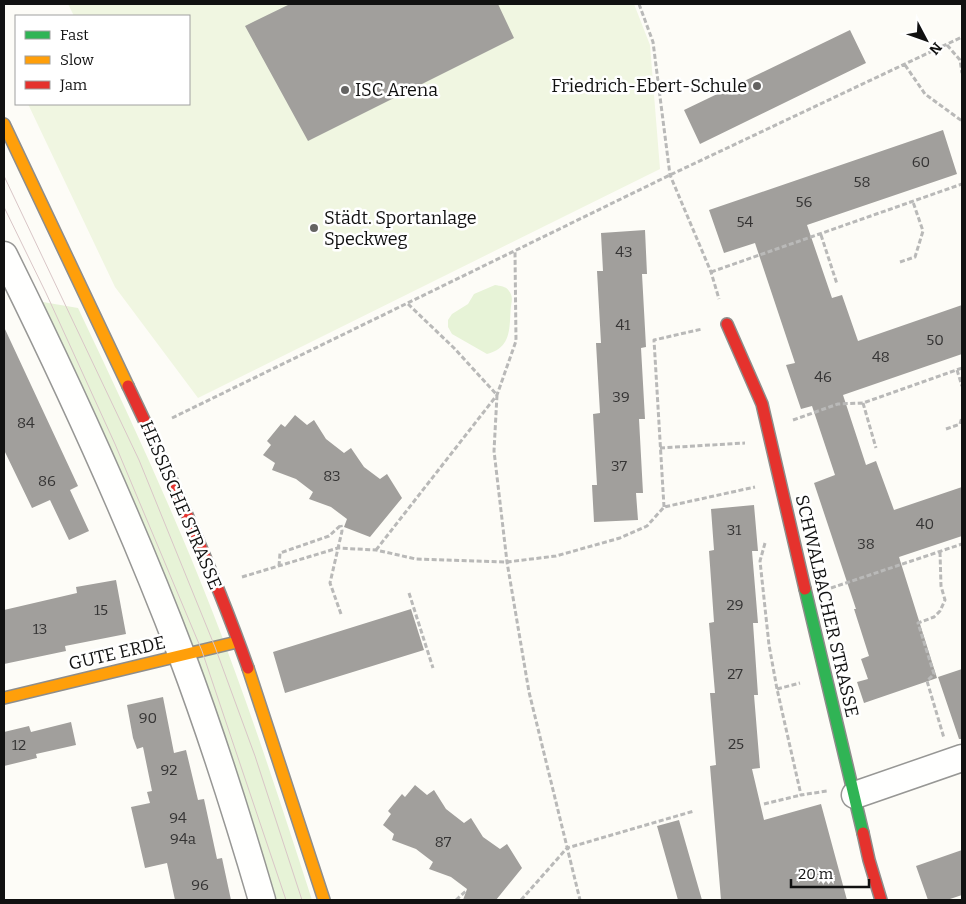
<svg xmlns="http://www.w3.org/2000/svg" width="966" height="904" viewBox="0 0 966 904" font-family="Bitter,serif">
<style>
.green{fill:#e7f3d7}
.pitch{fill:#f0f6e1}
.building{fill:#a19f9c}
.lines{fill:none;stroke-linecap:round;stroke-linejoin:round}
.street-casing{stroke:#979795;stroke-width:29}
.fast-casing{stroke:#8e8d8b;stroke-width:14}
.slow-casing{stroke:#8e8d8b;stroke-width:14}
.jam-casing{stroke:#8e8d8b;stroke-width:14}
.path{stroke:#b9b9b8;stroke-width:3;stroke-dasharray:5 2.5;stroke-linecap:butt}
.street{stroke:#fffffe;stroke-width:26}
.fast{stroke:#30b455;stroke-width:11}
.slow{stroke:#ff9f0a;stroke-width:11}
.jam{stroke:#e5322d;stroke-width:11}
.tram{stroke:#d9c6c7;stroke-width:1}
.poi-dot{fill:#646362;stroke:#fff;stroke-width:2}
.labels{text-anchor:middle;stroke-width:5;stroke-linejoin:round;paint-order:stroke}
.number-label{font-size:15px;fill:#353434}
.poi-label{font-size:18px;fill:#111;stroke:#fff;text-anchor:start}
.street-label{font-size:18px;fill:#111;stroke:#fff}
</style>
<rect width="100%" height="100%" fill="#fdfcf7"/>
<!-- green -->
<path class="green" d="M495,285C500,286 506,286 509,291C513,296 512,300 511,306C509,325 513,348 487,354L452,334L448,327V320L452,314L468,304L474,294Z
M37,301L78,308C126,409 173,510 213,613C250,708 281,804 312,900H276L233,765Z"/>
<!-- pitch -->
<path class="pitch" d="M68,4H634L650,45L660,169L198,398L115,287L28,104H189V16H74Z"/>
<!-- building -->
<path class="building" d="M290,4H498L514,38L308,141L245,26Z
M850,30L866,63L700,144L684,110Z
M943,130L957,174L807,225L832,298L842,295L858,341L962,305V354L843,395L866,465L876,461L894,510L962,487V536L899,557L937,678L864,703L857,682L868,679L861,659L869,656L854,609H856L814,483L835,475L812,406L801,409L786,365L795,363L755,243L724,253L709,210Z
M645,230L647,274H642L646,347L641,348L645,419H639L643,493H636L638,520L594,522L592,485H597L593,414L600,413L596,343H601L597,271H603L601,233Z
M4,327L78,486L70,490L89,531L69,540L50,500L32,508L4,450Z
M295,415L307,425L314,420L326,439L344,453L351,448L364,467L380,479L387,474L402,498L370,537L344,527L347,519L331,507L309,499L313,492L296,479L272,470L275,463L263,455L271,445L267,441L281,424L285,427Z
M754,505L758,551H752L758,623H753L758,695H754L760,768L752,769L764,820L821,804L847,900H721L710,766L716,765L710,693H715L709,623L714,622L709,551L714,550L711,509Z
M116,580L126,634L65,646L66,651L4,664V610L77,593L76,587Z
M411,609L424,650L285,693L273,652Z
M962,669V739H959L938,677Z
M163,697L174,753L186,750L198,800L204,799L217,859L222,858L231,900H175L167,863L145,868L131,807L150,803L147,792L152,791L143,747L137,749L133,738L127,705Z
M71,722L76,745L36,754L37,758L4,766V732L29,726L31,732Z
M415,785L427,795L434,790L446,809L464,823L471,818L483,837L500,849L507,844L522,868L496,900H463L467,889L451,877L429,869L433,862L416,849L392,840L394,834L383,825L391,814L388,811L402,794L405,797Z
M679,820L702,900H678L657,826Z
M962,850V895L947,900H928L916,866Z"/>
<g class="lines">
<defs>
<path id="street" d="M4,255C69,386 130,519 182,656C212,736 238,818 262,900
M855,795L962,758"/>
<path id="fast" d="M805,589L863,833"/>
<path id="slow" d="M4,124L128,386
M248,668L324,900
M4,698L237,642"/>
<path id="jam" d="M727,324L762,404L805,589
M128,386C172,478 214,572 248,668
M863,833L869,860L881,900"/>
</defs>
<!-- street casing -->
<use href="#street" class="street-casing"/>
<!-- fast casing -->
<use href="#fast" class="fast-casing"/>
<!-- slow casing -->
<use href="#slow" class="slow-casing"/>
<!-- jam casing -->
<use href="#jam" class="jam-casing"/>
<!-- path -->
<path class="path" d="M639,4L653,42L670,175L711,272L719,299
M947,45L960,60L962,73
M905,65L925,94L962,121
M821,235L837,284
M900,262L915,257L923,231L913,202
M711,272L962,184
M408,304L454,348L497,395L494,451L507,562L529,692L580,900
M957,370L962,386
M863,403L876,448
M172,418L670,175L962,37
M793,420L838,404L863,403L962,368
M946,429L960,424L962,417
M660,448L745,443
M664,507L654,340L702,329
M765,543L760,561L769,645L777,689L801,795L827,791
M376,550L497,395L516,341L515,251
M940,552L941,586L945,600L940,611L934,617L918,623L934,674L927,681L944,738
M279,566L280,553L329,536L341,525
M242,577L338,548L376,550L416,559L507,562L556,556L620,538L647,526L664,507L755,487
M831,588L962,544
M409,593L433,668
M341,614L330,583L342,531L341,525
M777,689L800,683
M764,804L801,795
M456,900L466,891
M521,900L567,848L694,811"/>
<!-- street -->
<use href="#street" class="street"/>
<!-- fast -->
<use href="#fast" class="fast"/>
<!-- slow -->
<use href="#slow" class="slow"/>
<!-- jam -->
<use href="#jam" class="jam"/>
<!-- tram -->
<path class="tram" d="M4,176L139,460L215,647L255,756L302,900
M4,207L46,293L115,444L202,651L286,900"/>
</g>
<!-- markers -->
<g class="poi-dot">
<circle cx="757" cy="86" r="5"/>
<circle cx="345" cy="90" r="5"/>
<circle cx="314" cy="228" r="5"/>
</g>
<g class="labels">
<!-- number labels -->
<g class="number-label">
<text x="921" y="167">60</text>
<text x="862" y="187">58</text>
<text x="804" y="207">56</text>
<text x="745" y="227">54</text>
<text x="624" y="257">43</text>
<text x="623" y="330">41</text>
<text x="935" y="345">50</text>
<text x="881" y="362">48</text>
<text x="823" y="382">46</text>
<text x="621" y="402">39</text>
<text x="26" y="428">84</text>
<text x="619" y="471">37</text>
<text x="332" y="481">83</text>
<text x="47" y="486">86</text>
<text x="925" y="529">40</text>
<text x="734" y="535">31</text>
<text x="866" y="549">38</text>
<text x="735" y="610">29</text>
<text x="101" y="615">15</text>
<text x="40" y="634">13</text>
<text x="735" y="679">27</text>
<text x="148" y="723">90</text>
<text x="736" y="749">25</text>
<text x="19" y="750">12</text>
<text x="169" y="775">92</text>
<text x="178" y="823">94</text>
<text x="183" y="844">94a</text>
<text x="443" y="847">87</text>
<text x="200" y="890">96</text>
</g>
<!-- poi labels -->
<g class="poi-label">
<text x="747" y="92" text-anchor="end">Friedrich-Ebert-Schule</text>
<text x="355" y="96">ISC Arena</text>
<text x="324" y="224">Städt. Sportanlage<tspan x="324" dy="21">Speckweg</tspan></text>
</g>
<!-- street labels -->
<g class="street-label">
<text transform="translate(181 505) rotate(67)" y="6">HESSISCHE STRASSE</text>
<text transform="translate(827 606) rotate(77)" y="6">SCHWALBACHER STRASSE</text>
<text transform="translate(117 653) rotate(-13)" y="6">GUTE ERDE</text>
</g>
</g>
<!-- border -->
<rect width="966" height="904" fill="none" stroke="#111111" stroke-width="10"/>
<!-- legend -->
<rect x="15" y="15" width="175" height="90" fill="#ffffff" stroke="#a0a0a0"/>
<rect x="25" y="31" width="25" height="8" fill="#30b455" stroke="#a0a0a0"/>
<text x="60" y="40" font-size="15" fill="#111111">Fast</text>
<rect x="25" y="56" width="25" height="8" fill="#ff9f0a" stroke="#a0a0a0"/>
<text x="60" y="65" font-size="15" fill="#111111">Slow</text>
<rect x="25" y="81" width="25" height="8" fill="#e5322d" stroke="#a0a0a0"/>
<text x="60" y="90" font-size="15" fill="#111111">Jam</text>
<!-- north arrow -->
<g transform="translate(926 40) rotate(131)" stroke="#ffffff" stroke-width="4" paint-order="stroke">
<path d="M0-4L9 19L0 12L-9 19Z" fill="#111111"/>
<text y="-8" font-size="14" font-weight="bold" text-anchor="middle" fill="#111111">N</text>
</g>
<!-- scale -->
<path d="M791 879v8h78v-8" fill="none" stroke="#111111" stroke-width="2.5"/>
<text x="798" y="879" font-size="15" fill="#111111" stroke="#ffffff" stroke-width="4" paint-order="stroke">20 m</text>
</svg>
